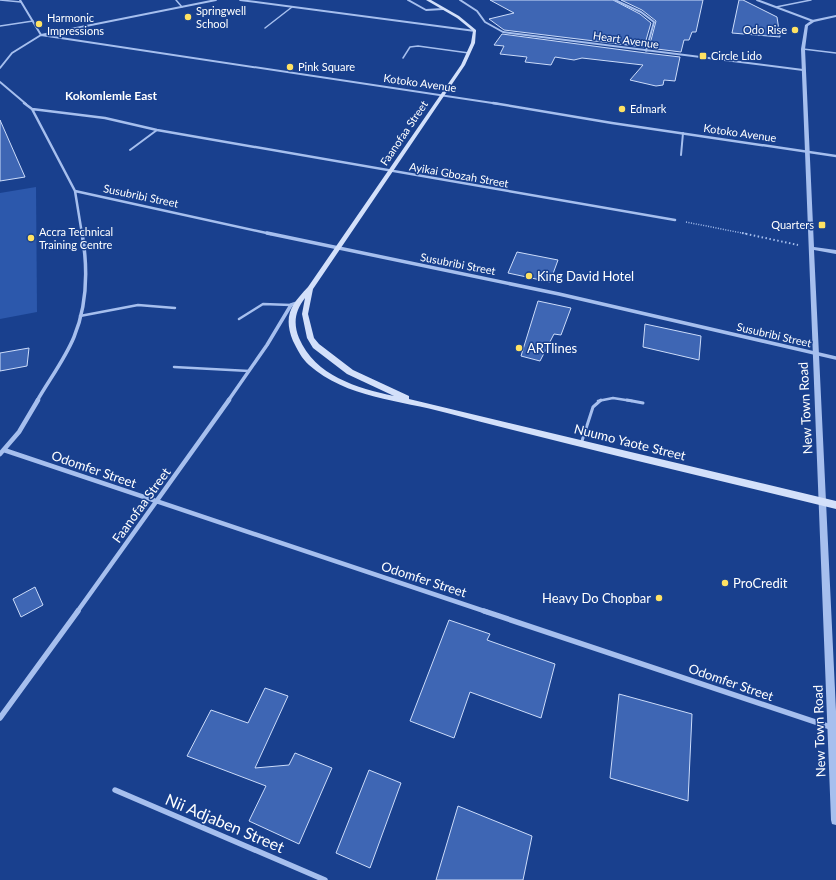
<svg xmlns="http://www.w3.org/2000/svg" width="836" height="880" viewBox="0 0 836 880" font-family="Lato,sans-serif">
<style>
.green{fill:#2c58ac}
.building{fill:#3e66b4;stroke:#ccdcfa}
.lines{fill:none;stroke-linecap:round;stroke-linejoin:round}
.path-far1{stroke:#a6bfee;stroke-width:1.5;stroke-dasharray:1 1.5;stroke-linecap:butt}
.path{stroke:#a6bfee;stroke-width:2;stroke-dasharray:1.5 2.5;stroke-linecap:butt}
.service-far3{stroke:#a6bfee;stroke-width:1.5}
.service-far2{stroke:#a6bfee;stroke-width:2}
.service-far1{stroke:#a6bfee;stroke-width:2.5}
.service{stroke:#a6bfee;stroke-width:3}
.minor-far4{stroke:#a6bfee;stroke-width:2}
.minor-far3{stroke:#a6bfee;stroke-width:2.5}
.minor-far2{stroke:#a6bfee;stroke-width:3.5}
.minor-far1{stroke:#a6bfee;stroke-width:4.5}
.minor{stroke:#a6bfee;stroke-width:5.5}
.tertiary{fill:#a6bfee;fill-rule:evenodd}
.secondary{fill:#d3e0fa;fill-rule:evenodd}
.poi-dot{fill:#ffe263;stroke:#19408e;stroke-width:1.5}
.labels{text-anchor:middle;stroke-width:3;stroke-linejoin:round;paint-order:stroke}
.far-poi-label{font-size:11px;fill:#fff;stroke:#19408e;text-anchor:start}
.far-street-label{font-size:11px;fill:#fff;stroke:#19408e}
.far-neighbourhood-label{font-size:12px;font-weight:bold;fill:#fff;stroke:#19408e}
.poi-label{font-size:13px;fill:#fff;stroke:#19408e;text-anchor:start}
.street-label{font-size:13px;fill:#fff;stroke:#19408e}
.near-street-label{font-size:16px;fill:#fff;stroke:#19408e}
</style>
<rect width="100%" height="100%" fill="#19408e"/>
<!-- green -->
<path class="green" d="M36,187L37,312L0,319V193Z"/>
<!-- building -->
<path class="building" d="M490,0H613L640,14L651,23L644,47L504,30L489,19L514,13Z
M621,0H703L696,32H692L689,40H684L681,52L649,48L656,21L642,10Z
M739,0H743L777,17L780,37L732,33Z
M502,34L646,53L680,57L675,81L664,80L663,85L656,86L630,80L643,65L582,58L574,60L555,57L551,65L525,62L527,57L500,54L504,46L494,45Z
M0,120L25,177L0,181Z
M517,252L558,260L550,282L508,273Z
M538,301L571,308L561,335L554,334L540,361L521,356Z
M645,324L701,336L699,360L643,347Z
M29,348L27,366L0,371V353Z
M35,587L43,605L21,617L13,599Z
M449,620L490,634L487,640L555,664L541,718L470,692L454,738L410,721Z
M265,688L288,696L255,768L289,765L295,753L332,768L299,844L249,821L266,786L187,756L211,710L248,723Z
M619,694L692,714L688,801L610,778Z
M369,770L401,783L370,868L336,853Z
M458,806L532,836L523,880H436Z"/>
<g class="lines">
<!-- path-far1 -->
<path class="path-far1" d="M686,222L747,234"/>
<!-- path -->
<path class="path" d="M742,233L798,245"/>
<!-- service-far3 -->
<path class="service-far3" d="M0,0L21,2
M176,0L182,7
M776,7L811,0
M0,26L33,21
M265,28L292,7
M803,49L836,53
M403,58L410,47L418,46L469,53"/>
<!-- service-far2 -->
<path class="service-far2" d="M130,150L157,130
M681,155L683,133"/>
<!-- service-far1 -->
<path class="service-far1" d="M80,316L138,305L175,308
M239,319L263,304L291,305
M174,367L249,371
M598,401L613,398L632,401"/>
<!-- service -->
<path class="service" d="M627,400L643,403
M581,444L593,407L601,400"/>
<!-- minor-far4 -->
<path class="minor-far4" d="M20,0L41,35L499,104
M240,0L475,31
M408,0L426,10L443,9
M460,0L477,11L485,22L503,32L803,70
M615,0L641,12L654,22L646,51
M757,0L813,21
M0,68L12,53L41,35L216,0
M0,82L26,104"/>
<!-- minor-far3 -->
<path class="minor-far3" d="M24,103L32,109L75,191L82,234
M493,103L612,123L836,156
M32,109L105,118L157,130L675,220
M75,191L271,234"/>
<!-- minor-far2 -->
<path class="minor-far2" d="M267,233L559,294L836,358
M37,401C49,380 65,359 74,337C88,303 88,268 82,233
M228,401L267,345L291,305L297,303"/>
<!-- minor-far1 -->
<path class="minor-far1" d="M4,450L487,612
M0,454L19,432L38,400
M77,612L229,400"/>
<!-- minor -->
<path class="minor" d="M484,611L836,729
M0,718L78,611
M115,790L325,880"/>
<!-- tertiary -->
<path class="tertiary" d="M836,15V17L814,22L808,26L805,49L814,247L836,250V254L814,250L836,711V825L832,824L831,820L801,49L805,25L812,20Z"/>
<!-- secondary -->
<path class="secondary" d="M426,0H431L459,16L476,30L475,43L465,65L313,289L308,314L314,338L319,344L353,370L409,396V399L836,501V509C706,477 576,447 447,413C400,400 346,398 309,365C302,359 297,349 293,341C283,316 291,305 308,287L461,65L471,43L473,31L457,18ZM305,298L302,314L307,338L313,348L347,374L394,396C357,388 315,376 299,338C293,323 295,311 305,298Z"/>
</g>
<!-- markers -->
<g class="poi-dot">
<circle cx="188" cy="17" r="4"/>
<circle cx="39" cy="24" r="4"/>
<circle cx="795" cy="30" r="4"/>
<rect x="699" y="52" width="8" height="8" rx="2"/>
<circle cx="290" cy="67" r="4"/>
<circle cx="622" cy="109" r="4"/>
<rect x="818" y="221" width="8" height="8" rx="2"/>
<circle cx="31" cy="238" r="4"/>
<circle cx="529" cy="276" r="4"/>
<circle cx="519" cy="348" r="4"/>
<circle cx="725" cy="583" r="4"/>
<circle cx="659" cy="598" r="4"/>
</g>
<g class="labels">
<!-- far-poi labels -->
<g class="far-poi-label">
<text x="196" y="15">Springwell<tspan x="196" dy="13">School</tspan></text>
<text x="47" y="22">Harmonic<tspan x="47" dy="13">Impressions</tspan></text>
<text x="787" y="34" text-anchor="end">Odo Rise</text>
<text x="711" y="60">Circle Lido</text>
<text x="298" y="71">Pink Square</text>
<text x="630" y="113">Edmark</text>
<text x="814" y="229" text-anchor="end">Quarters</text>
<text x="39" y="236">Accra Technical<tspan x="39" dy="13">Training Centre</tspan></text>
</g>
<!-- far-street labels -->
<g class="far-street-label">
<text transform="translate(626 40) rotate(8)" y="4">Heart Avenue</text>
<text transform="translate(420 83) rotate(8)" y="4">Kotoko Avenue</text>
<text transform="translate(404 133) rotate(-56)" y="4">Faanofaa Street</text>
<text transform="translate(740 133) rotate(8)" y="4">Kotoko Avenue</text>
<text transform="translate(459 175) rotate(10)" y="4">Ayikai Gbozah Street</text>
<text transform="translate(141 196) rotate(12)" y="4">Susubribi Street</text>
<text transform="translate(458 264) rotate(11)" y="4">Susubribi Street</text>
<text transform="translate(774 335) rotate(13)" y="4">Susubribi Street</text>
</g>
<!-- far-neighbourhood labels -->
<g class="far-neighbourhood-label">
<text x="111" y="100">Kokomlemle East</text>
</g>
<!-- poi labels -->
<g class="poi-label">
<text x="537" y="281">King David Hotel</text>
<text x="527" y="353">ARTlines</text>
<text x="733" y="588">ProCredit</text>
<text x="651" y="603" text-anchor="end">Heavy Do Chopbar</text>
</g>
<!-- street labels -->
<g class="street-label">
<text transform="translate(805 408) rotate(-93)" y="5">New Town Road</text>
<text transform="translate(630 442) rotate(14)" y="5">Nuumo Yaote Street</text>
<text transform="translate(94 469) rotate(19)" y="5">Odomfer Street</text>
<text transform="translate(141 505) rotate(-54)" y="5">Faanofaa Street</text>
<text transform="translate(424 579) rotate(18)" y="5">Odomfer Street</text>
<text transform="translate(731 682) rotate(19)" y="5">Odomfer Street</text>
<text transform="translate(819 731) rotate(-92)" y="5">New Town Road</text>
</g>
<!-- near-street labels -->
<g class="near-street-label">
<text transform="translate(225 823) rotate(23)" y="6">Nii Adjaben Street</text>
</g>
</g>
</svg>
